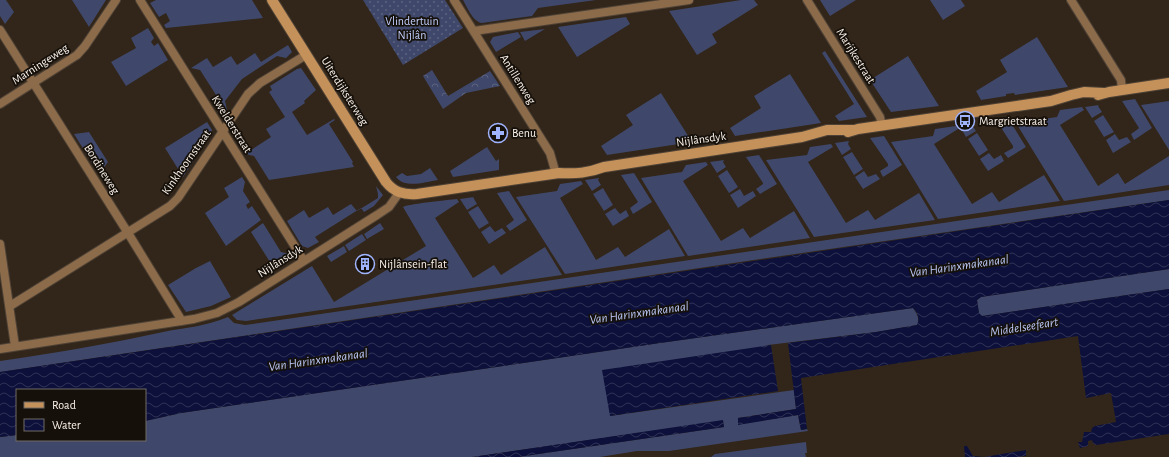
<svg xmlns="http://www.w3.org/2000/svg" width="1169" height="457" viewBox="0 0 1169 457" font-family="'Alegreya Sans',sans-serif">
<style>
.grass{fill:#3f486a}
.forest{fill:url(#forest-crowns)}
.garden{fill:url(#garden-dots)}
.water{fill:url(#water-waves)}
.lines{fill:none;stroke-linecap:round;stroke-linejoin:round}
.street-casing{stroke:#4e4236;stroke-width:10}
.secondary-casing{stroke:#4e4236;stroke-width:12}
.street{stroke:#8c6b4a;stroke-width:8}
.secondary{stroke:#c5915a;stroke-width:10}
.labels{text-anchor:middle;stroke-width:3.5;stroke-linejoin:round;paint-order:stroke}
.park-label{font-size:12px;fill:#c2cffd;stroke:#15100a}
.street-label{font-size:12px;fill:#fcf3eb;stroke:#15100a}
.poi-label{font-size:12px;fill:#fcf3eb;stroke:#15100a;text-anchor:start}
.water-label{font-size:13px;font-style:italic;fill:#bac7f5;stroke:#15100a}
</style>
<defs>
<pattern id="forest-crowns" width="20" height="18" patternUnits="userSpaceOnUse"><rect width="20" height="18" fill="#3f486a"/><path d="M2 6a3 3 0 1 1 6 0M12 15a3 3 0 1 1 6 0" fill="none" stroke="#5c637f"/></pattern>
<pattern id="garden-dots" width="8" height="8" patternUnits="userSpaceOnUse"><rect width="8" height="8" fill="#3f486a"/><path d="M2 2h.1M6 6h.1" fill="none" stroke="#5c637f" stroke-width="1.8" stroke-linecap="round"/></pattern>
<pattern id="water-waves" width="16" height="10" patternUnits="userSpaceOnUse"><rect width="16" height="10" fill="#0c103a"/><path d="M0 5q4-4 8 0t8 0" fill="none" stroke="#303357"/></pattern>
</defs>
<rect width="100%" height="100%" fill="#322519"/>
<!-- grass -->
<path class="grass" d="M0,0H6L14,12L5,24L0,16Z
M72,0H106L89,27Z
M156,0H252L263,18L166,28L164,25L170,21L166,13L159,17L150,3Z
M463,0H596L538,8L532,16L482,23C473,22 467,7 463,0Z
M741,0H754L758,5L712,34L717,43L697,55L669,11Z
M820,0H856L830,16Z
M930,0H961L965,6L943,20Z
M626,17L630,24L577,57L558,27Z
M148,28L154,38L151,42L154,46L158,43L168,60L126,86L111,62L136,48L131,38Z
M545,29L525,41L520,32Z
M518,32L521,37L496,52L490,42L493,37Z
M1037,37L1068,87L1015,95L1014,93L1006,94V96L981,100L976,91L1007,72L1000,60Z
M288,45L292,52L286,58L277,56L242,79L225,101L227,110L223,113L219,112L216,107L218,98L200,70L191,68L207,58L213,67L231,56L237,65L255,53L261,62Z
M825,51L867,117L839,121L835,116L854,104L822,53Z
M908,56L939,106L891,112L870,80Z
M301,68L316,90L304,101L305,103L292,112L307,135L334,119L335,120L329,124L353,162L352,163L354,167L269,180L254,156L245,154L271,137L266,129L285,117L269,92L272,90L270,86L297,69Z
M790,74L821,123L735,136L730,128L761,108L754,96Z
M661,93L692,142L607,155L601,146L633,125L626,115Z
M1135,99L1152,128L1134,140L1131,134L1138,129L1139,128L1122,101Z
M1169,101V150L1141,105Z
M1099,105L1098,106L1102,112L1092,118L1085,107Z
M1082,107L1084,110L1060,125L1098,186L1118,173L1125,184L1169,156V185L1064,201L1016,123L1057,117L1060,110Z
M1103,115L1114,132L1104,137L1094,121Z
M1008,118L1026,147L1008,158L1004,153L1013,148V146L996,120Z
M207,122L212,130L211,134L183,177L165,148Z
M973,123L972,125L976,131L966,137L959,125Z
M956,126L958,129L934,144L972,204L992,192L999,202L1044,175L1060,201L938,219L891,142L933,136L935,129Z
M89,132L108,162L99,174L74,134Z
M977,133L988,150L979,156L968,139Z
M1115,134L1119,140L1127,137L1131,142L1113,153L1106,140Z
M884,136L902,165L883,177L880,171L888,166V164L870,138Z
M849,141L848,144L851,149L842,155L835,143Z
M831,144L833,147L808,162L846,223L868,210L875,220L919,193L935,220L814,237L766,160L807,155L810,147Z
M487,147L496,161L499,159V170L453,177L450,171Z
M852,152L863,169L854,175L843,157Z
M989,153L994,159L1001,155L1004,161L988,171L980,159Z
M759,155L777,184L760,194L756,189L763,184V183L746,157Z
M724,160L723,162L726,167L717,173L710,162Z
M706,162L708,165L683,181L721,241L743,228L750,238L794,211L810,238L688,256L641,178L682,172L686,165Z
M430,168L438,180C425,182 405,189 396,177L402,173L407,176L421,174Z
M727,170L738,187L729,193L718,176Z
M864,171L868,177L876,174L880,179L863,189L855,177Z
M634,173L652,202L633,214L630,208L638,202L621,175Z
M242,177L245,182L243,191L250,202L246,205L248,209L252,206L261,220L226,246L205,213L229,197L224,188Z
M599,178L598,180L601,185L592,191L585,180Z
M581,181L583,184L560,198L596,260L618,247L625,257L669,229L685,256L565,274L516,197L557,191L560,184Z
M376,186L383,195L374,206L364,212L361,208L315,237L319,242L308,248L302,246L287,221L304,210L309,218L328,207L333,215L351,204L357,211L378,198V194Z
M603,188L613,205L604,211L593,194Z
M740,189L744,196L753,191L756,196L738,208L730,195Z
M1169,190V200L1127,206L740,262L0,372V361C55,353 109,344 163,332C187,327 204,327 228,317L234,323L245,325Z
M509,191L527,220L510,231L506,226L514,220L497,193Z
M473,197L477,204L467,210L460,199L474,197Z
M457,199L459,202L435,218L473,278L494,265L501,275L545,247L562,275L246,321L237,320L232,315L312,266L334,302L426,246L403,207C407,204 448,200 457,199Z
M478,206L489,223L479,229L468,212Z
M615,208L620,214L626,210L629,216L613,226L605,214Z
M263,223L281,252L290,254C291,263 281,266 275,270L251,232Z
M380,223L384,229L367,239L364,234Z
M490,226L495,232L502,228L506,233L489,244L481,232Z
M362,234L366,240L349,251L345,245Z
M344,246L347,252L331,262L327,256Z
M210,261L231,297L211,306L186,312L168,285L196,268Z
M1169,269V289L982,316L979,314L977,300L981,297Z
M913,308C917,314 920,318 917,325L876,332L768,345L610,416L794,390L796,409L738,418V424L798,415L801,430L807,429L808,431L669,451H637L600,457H518L724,427L723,421L472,457H0V437L17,435V440H145V421L181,413L660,343Z
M806,442L807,453H805L806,457H711L715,454Z"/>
<!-- forest -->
<path class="forest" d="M432,70L448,96L490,71L500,86L466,93L443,109L423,76Z"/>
<!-- garden -->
<path class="garden" d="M363,0H445L463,28L403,65Z"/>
<!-- water -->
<path class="water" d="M1169,200V269L981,297L977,300L979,313L982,316L1169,289V434L1096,445L1093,443L1092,440L1088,441V446L1080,448L1078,442H1082L1084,432H1091L1092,428L1095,426L1116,422L1111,393L1086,398L1078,336L801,378L807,429L801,430L798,415L738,425V418L796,409L788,343L876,332L917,325C920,319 918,313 913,308L660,343L181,413L145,421V390H17V435L0,437V372Z
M771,345L778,391L610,416L602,370Z
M723,420L724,427L518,457H472Z
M964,446H967L973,456L984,457L1026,450V456L1017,457H965Z"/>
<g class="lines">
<defs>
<path id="street" d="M140,0L304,261
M454,0L550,153L556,174
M807,0L880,117L882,126
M1071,0L1121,80L1122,90
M0,30L128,233L182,321
M474,31L689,0
M0,104L77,55L85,46L116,0
M0,244L15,346
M10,306L170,206L178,198L248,94L260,83L306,55
M0,349L194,319L217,313L239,302L377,215L389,207L399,193"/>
<path id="secondary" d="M272,0L386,182C394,192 403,195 417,194L559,173C576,174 588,173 604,167L802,137L827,130H854
M1098,95L1109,92L1169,83
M848,132L858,129L1051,101L1071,95L1084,92L1104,93"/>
</defs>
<!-- street casing -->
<use href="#street" class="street-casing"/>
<!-- secondary casing -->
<use href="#secondary" class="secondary-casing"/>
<!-- street -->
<use href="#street" class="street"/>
<!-- secondary -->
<use href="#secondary" class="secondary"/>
</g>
<!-- icons -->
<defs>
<symbol id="bus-ring" viewBox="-11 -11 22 22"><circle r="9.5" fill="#15100a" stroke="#a0b3fd" stroke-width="1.5"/><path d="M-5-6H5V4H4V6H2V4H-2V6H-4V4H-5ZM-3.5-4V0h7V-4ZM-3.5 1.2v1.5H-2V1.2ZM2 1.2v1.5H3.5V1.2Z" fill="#a0b3fd"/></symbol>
<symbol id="pharmacy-ring" viewBox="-11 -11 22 22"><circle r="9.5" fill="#15100a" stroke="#a0b3fd" stroke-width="1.5"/><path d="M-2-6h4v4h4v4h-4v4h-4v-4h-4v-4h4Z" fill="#a0b3fd"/></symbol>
<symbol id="building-ring" viewBox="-11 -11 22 22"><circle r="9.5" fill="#15100a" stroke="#a0b3fd" stroke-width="1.5"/><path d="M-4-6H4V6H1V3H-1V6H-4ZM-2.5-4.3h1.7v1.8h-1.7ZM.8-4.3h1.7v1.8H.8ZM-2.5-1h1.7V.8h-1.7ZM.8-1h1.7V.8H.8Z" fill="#a0b3fd"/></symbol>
</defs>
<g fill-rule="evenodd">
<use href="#bus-ring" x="954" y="110" width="22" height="22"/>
<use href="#pharmacy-ring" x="487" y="122" width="22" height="22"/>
<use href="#building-ring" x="354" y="253" width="22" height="22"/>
</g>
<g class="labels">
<!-- park labels -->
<g class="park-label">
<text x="412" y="25">Vlindertuin<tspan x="412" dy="14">Nijlân</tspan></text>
</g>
<!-- street labels -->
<g class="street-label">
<text transform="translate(856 56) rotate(58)" y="4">Marijkestraat</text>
<text transform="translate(40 64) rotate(-33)" y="4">Marningeweg</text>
<text transform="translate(518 79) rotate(58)" y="4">Antillenweg</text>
<text transform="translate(345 91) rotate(58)" y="4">Uiterdijksterweg</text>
<text transform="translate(232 124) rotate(58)" y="4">Kwelderstraat</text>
<text transform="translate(701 139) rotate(-8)" y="4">Nijlânsdyk</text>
<text transform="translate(186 162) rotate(-55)" y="4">Kinkhoornstraat</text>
<text transform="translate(102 169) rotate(58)" y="4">Bordineweg</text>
<text transform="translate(280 261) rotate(-32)" y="4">Nijlânsdyk</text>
</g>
<!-- poi labels -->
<g class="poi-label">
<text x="979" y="125">Margrietstraat</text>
<text x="512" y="137">Benu</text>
<text x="379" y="268">Nijlânsein-flat</text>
</g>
<!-- water labels -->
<g class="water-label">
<text transform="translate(959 265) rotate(-8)" y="5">Van Harinxmakanaal</text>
<text transform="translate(639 312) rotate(-8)" y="5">Van Harinxmakanaal</text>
<text transform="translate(1024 326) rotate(-9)" y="5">Middelseefeart</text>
<text transform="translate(318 359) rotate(-8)" y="5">Van Harinxmakanaal</text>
</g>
</g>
<!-- legend -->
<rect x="16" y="389" width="130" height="52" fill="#15100a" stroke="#716b64"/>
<rect x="24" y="402" width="20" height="6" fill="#c5915a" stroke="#716b64"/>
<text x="52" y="409" font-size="12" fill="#fcf3eb">Road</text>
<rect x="24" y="419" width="20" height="12" fill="url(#water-waves)" stroke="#716b64"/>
<text x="52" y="429" font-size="12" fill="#fcf3eb">Water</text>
</svg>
